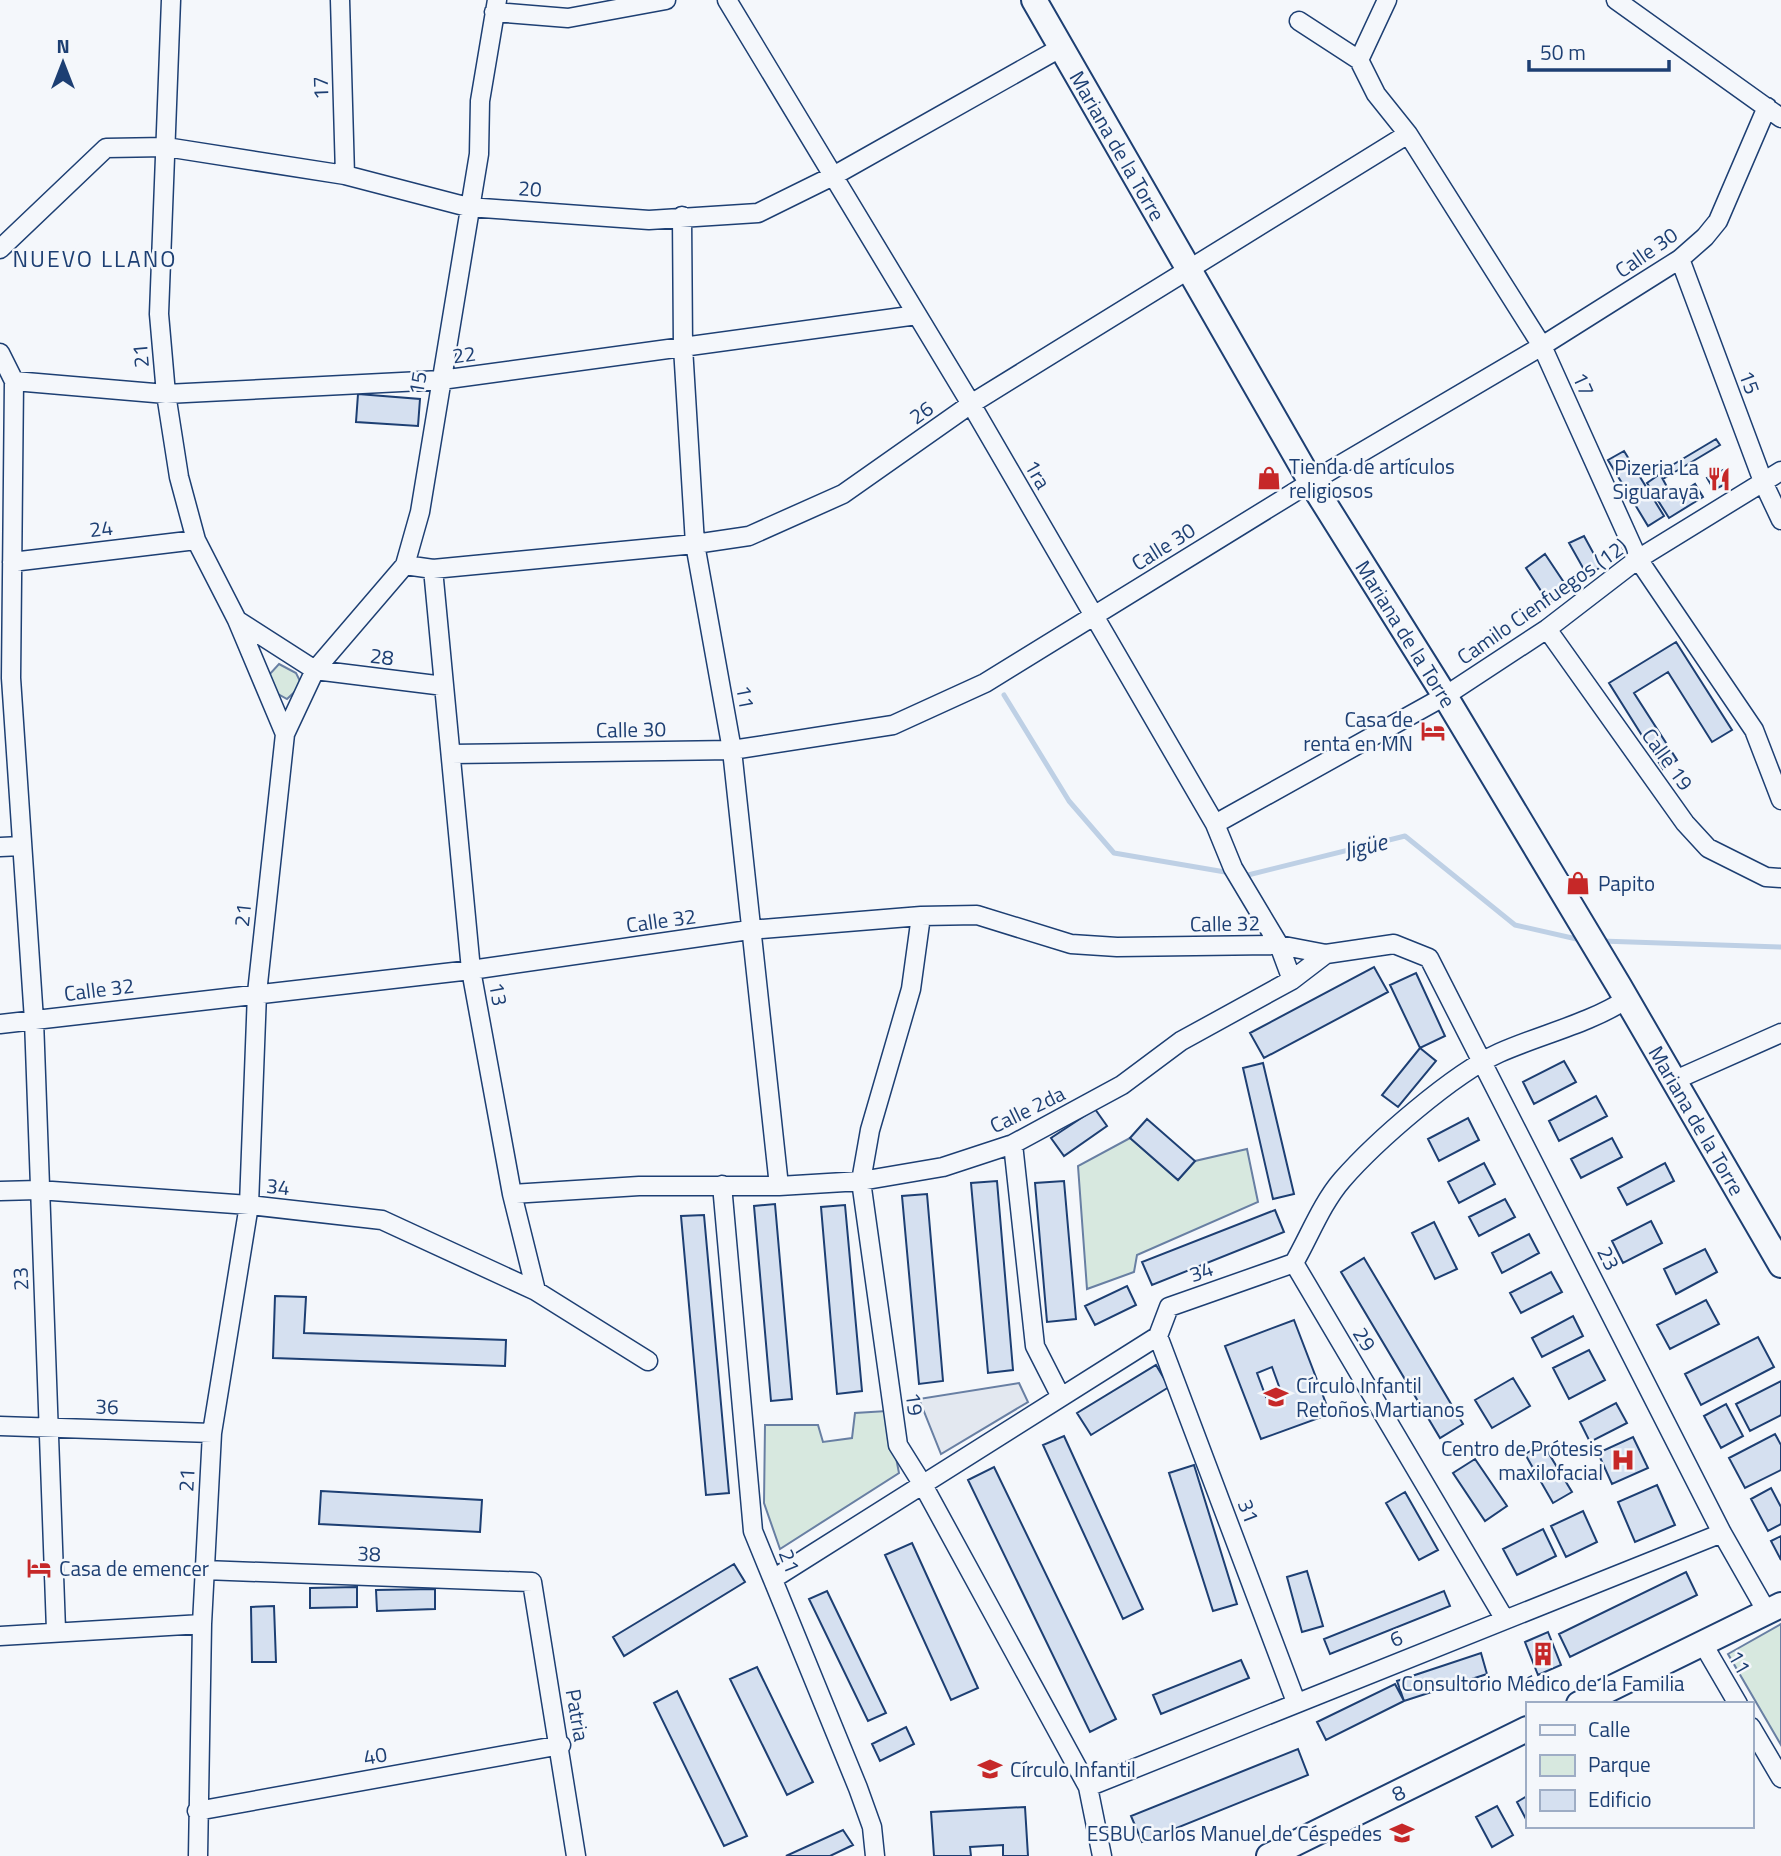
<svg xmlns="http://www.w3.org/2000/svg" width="1781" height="1856" viewBox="0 0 1781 1856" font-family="'Titillium Web',sans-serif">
<rect width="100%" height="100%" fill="#f4f7fb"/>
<path fill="#d7e8df" stroke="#687fa3" stroke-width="2" d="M279 664 296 673 302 685 287 699 271 690 268 676Z
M1130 1138 1178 1180 1195 1161 1247 1149 1258 1202 1137 1255 1134 1272 1087 1289 1078 1166Z
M887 1411 899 1473 780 1549 764 1503 765 1425H818L823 1442 852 1438 855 1413Z
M1781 1624V1745L1728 1654Z"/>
<path fill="#e3e8f0" stroke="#687fa3" stroke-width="2" d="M1019 1383 1028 1402 941 1454 919 1399Z"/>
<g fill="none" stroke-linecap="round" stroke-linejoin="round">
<path stroke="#bed0e5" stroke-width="5" d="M1004 695 1069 801 1114 853 1231 873
M1244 876 1405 836 1515 925 1581 940
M1601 941 1781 947"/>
</g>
<path fill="#d5e0f0" stroke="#1d3f73" stroke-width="2" fill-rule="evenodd" d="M358 394 420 399 418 426 356 422Z
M1716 439 1720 445 1663 479 1659 473Z
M1624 451 1664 516 1648 526 1608 460Z
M1723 470 1729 482 1714 490 1707 478Z
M1660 474 1673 498 1695 484 1703 497 1669 518 1647 483Z
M1584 536 1601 567 1587 575 1569 543Z
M1545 554 1569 590 1549 603 1526 568Z
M1676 642 1732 730 1712 742 1668 672 1634 693 1677 760 1663 769 1609 683Z
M1374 967 1388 992 1264 1058 1250 1033Z
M1416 973 1445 1036 1420 1048 1390 985Z
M1420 1048 1436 1061 1398 1107 1382 1095Z
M1564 1061 1576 1082 1534 1104 1523 1082Z
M1263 1063 1294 1194 1273 1199 1243 1068Z
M1596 1096 1607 1116 1559 1141 1549 1121Z
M1095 1109 1107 1126 1064 1156 1051 1138Z
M1468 1118 1479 1140 1439 1161 1428 1139Z
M1147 1119 1195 1161 1178 1180 1130 1138Z
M1612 1138 1622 1157 1581 1178 1571 1159Z
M1484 1163 1495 1184 1459 1203 1448 1182Z
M1665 1163 1674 1181 1627 1205 1618 1188Z
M997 1181 1013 1370 988 1373 971 1183Z
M1064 1181 1076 1319 1047 1322 1035 1183Z
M927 1194 943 1381 919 1384 902 1196Z
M1505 1199 1515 1217 1479 1236 1469 1217Z
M775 1204 792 1399 771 1401 754 1206Z
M845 1205 862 1391 837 1394 821 1207Z
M1275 1210 1284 1232 1152 1285 1142 1262Z
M704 1215 729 1493 706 1495 681 1216Z
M1651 1221 1662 1243 1623 1263 1612 1241Z
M1434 1222 1457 1269 1435 1279 1412 1233Z
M1529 1234 1539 1253 1502 1273 1492 1253Z
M1705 1249 1717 1272 1676 1294 1664 1269Z
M1364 1258 1463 1424 1440 1438 1341 1272Z
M1551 1272 1562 1292 1521 1313 1510 1293Z
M1127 1286 1136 1305 1095 1325 1085 1306Z
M275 1296 306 1297 304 1333 506 1340 505 1366 273 1358Z
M1706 1300 1719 1324 1670 1349 1657 1325Z
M1573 1316 1583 1336 1542 1357 1532 1338Z
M1294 1320 1330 1414 1261 1439 1225 1346ZM1272 1367 1281 1392 1266 1397 1257 1373Z
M1758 1337 1774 1367 1701 1405 1685 1374Z
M1589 1350 1605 1380 1569 1399 1553 1368Z
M1156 1365 1169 1387 1091 1435 1077 1413Z
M1513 1378 1530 1406 1492 1428 1475 1400Z
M1781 1381V1415L1750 1431 1736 1404Z
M1616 1403 1627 1423 1590 1442 1580 1422Z
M1726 1404 1743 1436 1721 1448 1704 1416Z
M1775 1434 1781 1445V1470L1745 1488 1729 1458Z
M1064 1436 1143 1609 1123 1619 1043 1445Z
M1633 1437 1648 1468 1612 1484 1598 1453Z
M1543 1444 1572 1492 1553 1503 1525 1454Z
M1475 1459 1507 1506 1485 1521 1453 1473Z
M1194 1465 1237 1604 1213 1611 1169 1473Z
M994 1467 1116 1719 1090 1732 968 1480Z
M1657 1485 1675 1525 1635 1542 1618 1502Z
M1771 1488 1781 1507V1524L1768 1531 1751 1499Z
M321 1491 482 1500 480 1532 319 1524Z
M1405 1492 1438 1550 1419 1560 1386 1503Z
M1583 1511 1597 1542 1566 1557 1551 1526Z
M1543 1529 1556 1556 1517 1575 1503 1549Z
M1781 1536V1560L1771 1541Z
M912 1543 978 1688 951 1700 885 1555Z
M734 1564 745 1582 624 1656 613 1637Z
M1307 1571 1323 1626 1302 1632 1287 1577Z
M1686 1572 1697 1595 1570 1657 1559 1634Z
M357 1587V1607L310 1608V1588Z
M435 1589V1609L377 1611 376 1590Z
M827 1591 886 1713 868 1721 809 1599Z
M1444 1591 1450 1606 1330 1654 1324 1639Z
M274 1606 276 1662H252L251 1607Z
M1548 1632 1561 1665 1538 1675 1525 1642Z
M1481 1653 1487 1674 1404 1701 1397 1681Z
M1241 1660 1249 1678 1161 1714 1153 1695Z
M757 1667 813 1782 787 1795 730 1679Z
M1395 1684 1404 1701 1326 1740 1317 1722Z
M677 1691 747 1836 724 1846 654 1703Z
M906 1727 914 1744 880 1761 872 1744Z
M1298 1749 1308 1775 1142 1842 1131 1816Z
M1527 1796V1821L1517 1802Z
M1497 1806 1513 1835 1492 1847 1476 1817Z
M1025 1807 1028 1856H1003V1845L970 1847 971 1856H934L931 1812Z
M843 1830 853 1845 830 1856H786Z"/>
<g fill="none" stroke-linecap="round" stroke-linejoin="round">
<g stroke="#1d3f73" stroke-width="21">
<path id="street" d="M171 0 159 314 166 394 179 477 196 540 237 620 285 734 257 993 249 1205 212 1433 202 1624 198 1856
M340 0 345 175
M727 0 971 404 1215 824 1233 868 1279 945 1292 980
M1616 0 1781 118
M494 12 568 18 666 0
M1299 21 1359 60 1376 94 1408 134 1542 346 1638 559 1754 730 1781 800
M1359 60 1387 0
M682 216 683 347 695 544 732 750 779 1186
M0 249 106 148 166 147 345 175 468 207 649 220 758 213 835 175 1062 47
M1680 259 1764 484 1781 520
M0 353 14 381 11 678 34 1020 56 1630
M14 381 166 394 441 380 917 315
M12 562 196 540
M405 565 433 569 695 544 749 536 843 494 971 404 1408 134
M433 569 471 970 512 1194 536 1291 648 1361
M237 620 315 670 444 686
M1547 629 1685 823 1708 848 1766 877 1781 878
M285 734 315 670 405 565 420 512 479 154 480 101 497 0
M451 754 732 750 893 725 985 683 1311 482 1542 346 1680 259 1705 237 1718 221 1767 107
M1215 824 1445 696 1547 629 1638 559 1781 471
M0 847 22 846
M921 916 911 989 870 1130 861 1181 898 1445 923 1485 1088 1787 1102 1856
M0 1024 471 970 749 930 921 916 977 915 1071 944 1117 947 1279 945 1326 954
M1673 1081 1781 1033
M1013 1144 1035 1346 1061 1397
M722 1185 753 1531 858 1788 872 1827 875 1856
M0 1191 38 1190 249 1205 382 1220 536 1291
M512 1194 639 1186H779L861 1181 943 1167 1013 1144 1122 1085 1181 1041 1292 980 1326 954 1394 944 1429 958 1722 1533 1767 1612
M1294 1263 1504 1618
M1158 1336 1296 1702
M0 1426 212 1433
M204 1570 532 1582 576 1856
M773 1579 1158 1336 1169 1307 1294 1263C1309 1237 1322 1203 1342 1180 1376 1141 1453 1074 1499 1053 1542 1034 1588 1024 1627 999
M0 1636 202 1624
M1703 1644 1738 1704
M1751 1727 1781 1778
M1088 1787 1722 1533
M197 1811 561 1745"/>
</g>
<g stroke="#1d3f73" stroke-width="28">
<g id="secondary">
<path id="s1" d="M1034 0 1311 482 1445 696 1619 986 1781 1265"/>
<path d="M1579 1704 1781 1605"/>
<path id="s2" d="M1269 1856 1527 1729"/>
</g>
</g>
<use href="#street" stroke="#f4f7fb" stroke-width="18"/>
<use href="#secondary" stroke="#f4f7fb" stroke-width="24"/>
</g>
<defs>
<g id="shop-bare" transform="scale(1.89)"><path d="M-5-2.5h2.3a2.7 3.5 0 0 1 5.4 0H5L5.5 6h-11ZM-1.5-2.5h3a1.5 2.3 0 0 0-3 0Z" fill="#c62828" stroke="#f4f7fb" stroke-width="2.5" paint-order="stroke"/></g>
<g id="restaurant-bare" transform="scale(1.89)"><path d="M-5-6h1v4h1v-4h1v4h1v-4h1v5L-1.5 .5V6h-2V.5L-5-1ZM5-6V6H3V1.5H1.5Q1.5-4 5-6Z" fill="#c62828" stroke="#f4f7fb" stroke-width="2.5" paint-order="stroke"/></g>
<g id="hotel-bare" transform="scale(1.89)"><path d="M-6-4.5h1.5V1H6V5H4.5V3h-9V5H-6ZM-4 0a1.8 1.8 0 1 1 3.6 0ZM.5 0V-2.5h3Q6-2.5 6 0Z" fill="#c62828" stroke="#f4f7fb" stroke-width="2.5" paint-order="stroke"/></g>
<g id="school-bare" transform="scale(1.89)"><path d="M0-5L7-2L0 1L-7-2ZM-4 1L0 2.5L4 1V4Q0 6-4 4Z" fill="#c62828" stroke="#f4f7fb" stroke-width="2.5" paint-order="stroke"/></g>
<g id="hospital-bare" transform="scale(1.89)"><path d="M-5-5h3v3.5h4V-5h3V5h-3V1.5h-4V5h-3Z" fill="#c62828" stroke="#f4f7fb" stroke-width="2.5" paint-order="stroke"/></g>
<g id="building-bare" transform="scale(1.89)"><path d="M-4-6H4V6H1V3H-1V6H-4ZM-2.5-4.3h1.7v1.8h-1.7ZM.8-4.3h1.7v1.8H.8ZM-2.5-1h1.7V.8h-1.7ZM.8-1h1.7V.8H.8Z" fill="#c62828" stroke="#f4f7fb" stroke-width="2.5" paint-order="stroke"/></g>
</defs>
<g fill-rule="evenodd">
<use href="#shop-bare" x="1269" y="478"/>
<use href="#restaurant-bare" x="1719" y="479"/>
<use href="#hotel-bare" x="1433" y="731"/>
<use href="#shop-bare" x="1578" y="883"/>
<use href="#school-bare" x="1276" y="1397"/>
<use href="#hospital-bare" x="1623" y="1460"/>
<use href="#hotel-bare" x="39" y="1568"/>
<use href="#building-bare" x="1543" y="1654"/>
<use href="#school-bare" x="990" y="1769"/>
<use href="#school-bare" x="1402" y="1833"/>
</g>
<g text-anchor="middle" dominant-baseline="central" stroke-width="5" stroke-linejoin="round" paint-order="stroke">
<g font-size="21" fill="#1d3f73" stroke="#f4f7fb">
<text transform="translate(320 88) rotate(-92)">17</text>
<text stroke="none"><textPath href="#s1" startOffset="168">Mariana de la Torre</textPath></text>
<text transform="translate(530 188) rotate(4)">20</text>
<text transform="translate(1646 252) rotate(-35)">Calle 30</text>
<text transform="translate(464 354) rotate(-8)">22</text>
<text transform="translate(140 356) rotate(-95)">21</text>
<text transform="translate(1750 382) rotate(70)">15</text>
<text transform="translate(417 383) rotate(-81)">15</text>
<text transform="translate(1584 384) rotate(66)">17</text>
<text transform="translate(921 412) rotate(-35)">26</text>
<text transform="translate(1038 474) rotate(60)">1ra</text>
<text transform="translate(101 528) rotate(-7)">24</text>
<text transform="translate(1163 546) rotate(-32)">Calle 30</text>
<text transform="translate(1542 601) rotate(-35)">Camilo Cienfuegos (12)</text>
<text stroke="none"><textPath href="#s1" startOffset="735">Mariana de la Torre</textPath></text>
<text transform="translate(382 656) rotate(7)">28</text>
<text transform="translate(746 697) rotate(80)">11</text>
<text transform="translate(631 729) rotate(-1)">Calle 30</text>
<text transform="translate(1668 759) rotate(54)">Calle 19</text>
<text transform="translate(242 915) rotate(-84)">21</text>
<text transform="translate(661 920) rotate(-8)">Calle 32</text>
<text transform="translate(1225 923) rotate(-1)">Calle 32</text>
<text transform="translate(99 989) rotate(-7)">Calle 32</text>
<text transform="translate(499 994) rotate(80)">13</text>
<text transform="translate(1027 1109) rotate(-26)">Calle 2da</text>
<text stroke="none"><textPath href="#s1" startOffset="1302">Mariana de la Torre</textPath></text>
<text transform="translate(278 1186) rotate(6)">34</text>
<text transform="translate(1609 1258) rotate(63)">23</text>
<text transform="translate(1201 1271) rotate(-19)">34</text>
<text transform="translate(20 1279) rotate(-93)">23</text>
<text transform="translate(1365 1339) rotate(59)">29</text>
<text transform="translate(915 1404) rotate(82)">19</text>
<text transform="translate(107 1406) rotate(2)">36</text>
<text transform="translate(186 1480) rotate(-87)">21</text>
<text transform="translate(1249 1511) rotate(69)">31</text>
<text transform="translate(369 1553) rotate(2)">38</text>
<text transform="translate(790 1561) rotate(68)">21</text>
<text transform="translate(1396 1638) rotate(-22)">6</text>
<text transform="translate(1740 1662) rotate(60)">11</text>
<text transform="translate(578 1715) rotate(80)">Patria</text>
<text transform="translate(375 1755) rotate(-10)">40</text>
<text stroke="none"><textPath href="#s2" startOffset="144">8</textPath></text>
</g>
<g font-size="21" fill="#1d3f73" stroke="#f4f7fb" text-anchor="start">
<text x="1289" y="466">Tienda de artículos<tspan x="1289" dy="24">religiosos</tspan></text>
<text x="1699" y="467" text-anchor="end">Pizeria La<tspan x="1699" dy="24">Siguaraya</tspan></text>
<text x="1413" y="719" text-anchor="end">Casa de<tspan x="1413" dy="24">renta en MN</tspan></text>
<text x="1598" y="883">Papito</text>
<text x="1296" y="1385">Círculo Infantil<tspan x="1296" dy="24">Retoños Martianos</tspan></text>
<text x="1603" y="1448" text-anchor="end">Centro de Prótesis<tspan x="1603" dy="24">maxilofacial</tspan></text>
<text x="59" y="1568">Casa de emencer</text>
<text x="1543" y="1683" text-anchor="middle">Consultorio Médico de la Familia</text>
<text x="1010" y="1769">Círculo Infantil</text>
<text x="1382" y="1833" text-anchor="end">ESBU Carlos Manuel de Céspedes</text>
</g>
<g font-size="23" letter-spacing="2" fill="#1d3f73" stroke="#f4f7fb">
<text x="95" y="258">NUEVO LLANO</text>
</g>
<g font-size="23" font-style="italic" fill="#1d3f73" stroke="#f4f7fb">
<text transform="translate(1365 846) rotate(-14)">Jigüe</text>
</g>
</g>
<rect x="1526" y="1702" width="228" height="126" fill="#f4f7fb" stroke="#9eadc5" stroke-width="2"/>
<rect x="1540" y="1725" width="35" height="10" fill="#f4f7fb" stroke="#9eadc5" stroke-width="2"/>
<text x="1588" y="1737" font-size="21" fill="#1d3f73">Calle</text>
<rect x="1540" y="1755" width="35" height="21" fill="#d7e8df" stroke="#9eadc5" stroke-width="2"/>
<text x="1588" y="1772" font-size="21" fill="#1d3f73">Parque</text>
<rect x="1540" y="1790" width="35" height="21" fill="#d5e0f0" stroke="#9eadc5" stroke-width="2"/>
<text x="1588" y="1807" font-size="21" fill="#1d3f73">Edificio</text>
<g transform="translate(63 63)" stroke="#f4f7fb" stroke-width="5" paint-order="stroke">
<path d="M0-5L12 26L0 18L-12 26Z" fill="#1d3f73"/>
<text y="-10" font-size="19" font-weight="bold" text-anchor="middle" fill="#1d3f73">N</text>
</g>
<path d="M1529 60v10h140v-10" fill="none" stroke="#1d3f73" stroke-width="3.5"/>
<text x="1540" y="60" font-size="21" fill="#1d3f73" stroke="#f4f7fb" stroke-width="5" paint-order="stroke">50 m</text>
</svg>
